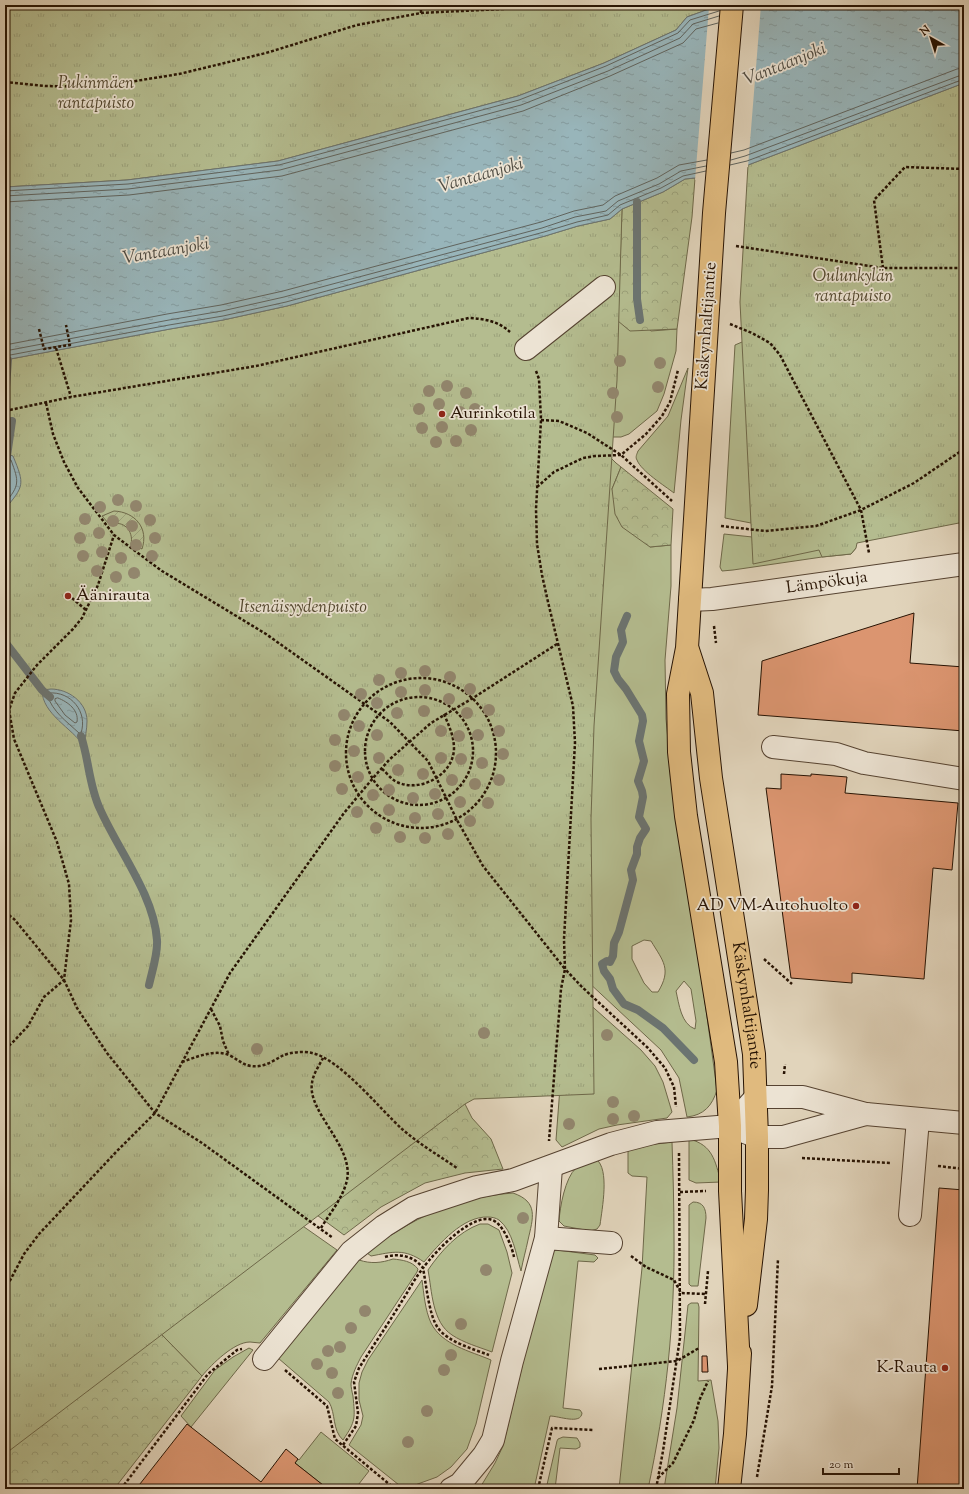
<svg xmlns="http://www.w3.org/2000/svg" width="969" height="1494" viewBox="0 0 969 1494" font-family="'Sorts Mill Goudy',serif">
<defs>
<pattern id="forest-crowns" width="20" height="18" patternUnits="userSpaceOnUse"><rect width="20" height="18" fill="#b4bc8f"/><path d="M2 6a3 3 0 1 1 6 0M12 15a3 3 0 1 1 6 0" fill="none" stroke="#9ba17a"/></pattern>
<pattern id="park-tufts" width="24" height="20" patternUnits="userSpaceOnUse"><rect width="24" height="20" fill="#b4bc8f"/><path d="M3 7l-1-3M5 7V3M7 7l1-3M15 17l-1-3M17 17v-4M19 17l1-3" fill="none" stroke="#9ba17a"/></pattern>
<pattern id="garden-furrows" width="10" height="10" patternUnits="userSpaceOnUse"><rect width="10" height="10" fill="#b4bc8f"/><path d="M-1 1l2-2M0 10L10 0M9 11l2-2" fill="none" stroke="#9ba17a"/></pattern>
<pattern id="water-ripples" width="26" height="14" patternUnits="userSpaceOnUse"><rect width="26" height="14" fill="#98b5ba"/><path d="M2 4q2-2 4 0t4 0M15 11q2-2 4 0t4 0" fill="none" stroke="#839b9e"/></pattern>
</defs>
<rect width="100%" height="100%" fill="#e1d4bb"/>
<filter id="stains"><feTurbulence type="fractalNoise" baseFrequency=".005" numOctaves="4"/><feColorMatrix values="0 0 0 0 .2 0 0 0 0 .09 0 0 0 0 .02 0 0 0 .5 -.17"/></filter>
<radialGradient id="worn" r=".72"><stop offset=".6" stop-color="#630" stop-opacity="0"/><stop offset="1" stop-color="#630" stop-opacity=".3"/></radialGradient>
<path fill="#b4bc8f" stroke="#6e6849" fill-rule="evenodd" d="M620 304 651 331 677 329 676 351 664 394 657 411 629 434 621 437H613L543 353Z
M742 342 757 346 751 523 725 518 735 345Z
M688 368 681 420 674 493C665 486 641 471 637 460 635 457 637 454 638 451L668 416Z
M611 458 616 463 621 467 612 489 650 547 671 545V586L665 660 666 719 673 793 692 907 717 1090C712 1106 704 1115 687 1117L679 1078 661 1050 586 980 556 475ZM644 940 651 941C663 961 672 969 658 992H652L644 983 632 959V946ZM684 981 691 989 696 1021 695 1029C681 1024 679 1004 676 991Z
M724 534 856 548 851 554 822 557 733 570 722 571 720 567Z
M577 993 641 1050 655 1066 663 1082 672 1112 667 1118 617 1125 599 1129 562 1147 556 1140 567 995Z
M689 1139C713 1145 715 1161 721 1182L696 1183 689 1180Z
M672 1142C673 1173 674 1205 674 1236 675 1320 666 1406 648 1489H619L642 1268 647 1177 632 1176 628 1173V1151L633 1147Z
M596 1159C610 1169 602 1209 600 1225L597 1229 590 1231 564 1226 559 1221C560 1207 565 1178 576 1168 581 1164 590 1162 596 1159Z
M513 1193C539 1202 533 1218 528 1240 526 1250 523 1260 521 1271 516 1255 513 1231 499 1220 496 1218 492 1217 488 1217 463 1216 439 1244 424 1262 404 1248 393 1252 371 1256L367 1253C409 1218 459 1197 513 1193Z
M257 1194 337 1250 260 1343C257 1343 253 1342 250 1342 234 1342 212 1364 202 1376L57 1227Z
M693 1202C703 1202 706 1208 706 1218L698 1286H691L689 1284V1205Z
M480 1224H488L499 1230 507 1252 512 1273 492 1352C479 1347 464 1343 452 1335 432 1322 432 1291 428 1270 441 1251 458 1232 480 1224Z
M557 1250 595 1255 598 1258 594 1262 578 1261 563 1408 580 1410 582 1413C581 1425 559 1416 550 1416L534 1489H480L481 1486 495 1463 503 1446 548 1258 553 1251Z
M393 1259C402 1260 412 1261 418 1269L417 1272 361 1357C357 1365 352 1374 351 1384 351 1387 352 1392 353 1396 355 1418 356 1421 343 1440 332 1430 336 1414 329 1402L278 1358 332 1289 359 1260C371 1264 381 1263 393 1259Z
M422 1280C424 1294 425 1310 431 1323 442 1345 470 1351 491 1360L476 1424 467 1449 451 1467 437 1477 404 1489 349 1445 361 1425 363 1416 359 1400V1383L362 1372 368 1360Z
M691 1303H698L699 1307 698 1381 711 1380 718 1421 719 1448 715 1489H664L677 1408 688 1305Z
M249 1348 253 1350 191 1427 181 1416 215 1370 233 1357Z
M321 1432 369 1471 355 1489H328L295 1463 298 1459 299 1460Z
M563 1437 577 1438 580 1443V1447L576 1449 560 1448 555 1489H546L557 1441 558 1439Z"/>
<path fill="url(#forest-crowns)" stroke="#6e6849" d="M695 178 692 217 677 329 630 331 618 321 622 209 663 192 685 179Z
M621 467 673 509 671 545 650 547 622 527 615 514 612 489Z
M463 1100 472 1118 491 1139 503 1169 465 1173 425 1183 381 1207 344 1235 196 1126Z
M57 1227 202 1376 114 1489H5V1316Z"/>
<path fill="url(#park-tufts)" stroke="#6e6849" d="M5 5H710L709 9 687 17 676 30 604 63 518 96 278 161 127 180 5 187Z
M964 83V522L857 543 856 548 851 554 822 557 819 550 753 564 740 302 748 165Z
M622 209 617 380 594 726 591 819 594 1094 474 1099 465 1104 5 1454V360L170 329 223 320 287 306 545 236 578 226 610 219Z"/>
<path fill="url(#garden-furrows)" stroke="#6e6849" d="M114 511C135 512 149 528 142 549L131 544C134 531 123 519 110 525L102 516Z"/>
<path fill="url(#water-ripples)" stroke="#6b7471" d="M731 5H964V83L748 165 695 178 685 179 663 192 622 209 610 219 578 226 545 236 287 306 223 320 170 329 5 360V187L127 180 278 161 518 96 604 63 676 30 687 17 709 9Z
M7 454 13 456C25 485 24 486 5 509V455Z
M51 689C68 689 87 702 87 721 87 729 85 738 84 746 72 728 42 714 42 690Z"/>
<path fill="#e1d4bb" d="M720 5H761L748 167 695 180 709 7Z"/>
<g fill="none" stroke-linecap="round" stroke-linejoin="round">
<path stroke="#60645e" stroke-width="1" d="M731 153 744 150 957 69 964 68
M731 160 745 156 964 74
M730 165 747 161 964 79
M5 191 128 184 279 165 519 100 606 66 678 33 690 20 719 11
M5 196 128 189 280 170 521 105 608 71 680 38 693 24 719 16
M5 202 129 195 282 176 523 111 610 76 683 43 696 29 718 23
M5 345 167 314 221 305 283 291 541 222 574 211 603 205 615 196 657 178 679 165 707 160
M5 351 169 320 222 311 284 297 542 228 575 217 606 211 618 201 659 184 681 171 706 166
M5 356 169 325 223 316 286 302 544 232 577 222 608 215 620 205 661 188 683 176 706 171
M5 458 11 460C19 482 20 485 5 503
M49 693C71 691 88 712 81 733H79C66 721 53 712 47 695Z
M58 698C68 702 79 710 77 722L75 723 65 715 55 701V699Z"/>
<path stroke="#6b7471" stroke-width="8" d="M637 202V299L640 320
M6 387 8 360
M5 470 12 421
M627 616 621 630 623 642 616 657 614 671 618 679 626 689 642 715 643 721 639 741 644 761 638 781 642 791 643 797 639 817 646 829 640 838 637 847V854L631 870 633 880 619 932 614 943 613 956 610 962 607 961 602 964 604 971 610 979 613 989 624 1004 638 1010 663 1028 694 1060
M5 642 42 690 50 697
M81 736C89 760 89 786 100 809 118 850 154 895 157 940 158 954 152 971 149 985"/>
</g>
<path fill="#db9570" stroke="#271303" d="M914 613 910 663 964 667V731L758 715 762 661Z
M781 774 811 776V774L847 777 845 793 958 803 952 870 933 868 924 979 852 973V983L791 978 766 788 781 789Z
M939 1188 964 1190V1489H917Z
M702 1356H707L708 1372H702Z
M187 1424 261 1482 286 1449 298 1459 295 1463 328 1489H136Z"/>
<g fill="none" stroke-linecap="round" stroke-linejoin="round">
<g stroke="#564331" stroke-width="24">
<g id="minor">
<path d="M526 349 604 287"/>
<path id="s1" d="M690 600 712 599 964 564"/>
<path d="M773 747 836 754 864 763 964 779"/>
<path d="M730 1126 756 1097H803L866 1114 964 1123"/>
<path d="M910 1215 918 1119"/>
<path d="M546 1238 611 1243"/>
<path d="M264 1359 351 1252 384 1226 413 1208 477 1187 513 1180 611 1144 657 1132 730 1126 757 1137H783L866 1114"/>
<path d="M451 1489 460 1484 484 1455 493 1440 512 1361 546 1238 551 1167"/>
</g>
</g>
<g stroke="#271303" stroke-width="24">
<g id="major">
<path d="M732 5 714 213 687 648 678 694 679 752 686 816 726 1062 730 1126V1191L739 1366"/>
<path id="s2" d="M688 650 702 693 711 778 754 1054 757 1137V1190L756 1219 746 1305"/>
<path d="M729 1489 735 1434 740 1353"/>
</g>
</g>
<path stroke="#271303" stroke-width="2.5" stroke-dasharray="3 2" stroke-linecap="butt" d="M421 13V5
M5 82 45 86 98 87 179 74 266 53 357 25 421 13 583 5
M736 246 883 268H964
M883 268 874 200 905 167 964 169
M730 324 752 333 770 343 780 355 861 510 869 553
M39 329 44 349 70 345 66 325
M56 348 71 397
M536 371 539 379 541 420 536 509 537 544 542 575 548 602 573 706 575 743 564 939 565 969 582 987 648 1048 665 1068 674 1087 676 1107
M46 403 53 434 64 462 78 488 114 535 162 571 266 634 390 722 428 761 457 820 483 866 565 969 561 989 549 1141
M5 411 71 397 256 366 469 318C485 319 498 321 510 332
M541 420 559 421 587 433 621 455 672 501
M537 487 554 472 583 458 595 456 621 455 646 434 662 416 670 402 678 370
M721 526 765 531 816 526 861 510 914 483 964 449
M72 598 86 610
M714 626 716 643
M346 753a75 75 0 1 1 150 0a75 75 0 1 1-150 0Z
M365 751a54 54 0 1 1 108 0a54 54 0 1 1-108 0Z
M382 769C386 772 390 778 395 781 418 794 453 776 454 749 454 736 449 726 444 714
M5 912 14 919 33 942 64 980 77 1008 107 1053 155 1113 202 1143 333 1238
M764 959 792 984
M211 1009 220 1026 223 1041 229 1055
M5 1049 13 1042 28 1026 44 997 64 980 71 920 69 884 57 842 14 739 9 710 15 693 37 665 73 629 82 618 98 585 114 535
M182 1062C196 1057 214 1049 229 1055 237 1059 243 1065 251 1066 263 1068 273 1061 282 1056 290 1052 303 1051 312 1053 340 1059 380 1109 402 1129 419 1144 438 1155 457 1168
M784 1074 785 1064
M802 1158 891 1163
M938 1166 964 1169
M680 1192 706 1191
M321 1228C330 1213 343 1198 347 1180 354 1146 307 1112 312 1083 313 1074 319 1066 323 1058
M631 1256 646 1267 674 1280 681 1293 706 1294
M385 1257C399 1253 414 1256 423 1268 426 1283 429 1316 438 1328 448 1342 473 1349 489 1355
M5 1290 24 1254 39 1234 117 1151 155 1113 230 973 344 813 373 778 390 759 431 723 473 698 557 644
M705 1304 708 1271
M599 1369 677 1361 699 1348
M285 1370 327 1406 335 1439 395 1489
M343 1445 356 1426 358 1413 354 1382 359 1368C373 1346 388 1324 402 1301 409 1290 415 1278 423 1268 434 1253 476 1207 496 1222 505 1229 512 1247 514 1257
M757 1477 772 1386 778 1259
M658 1478 673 1463 694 1420 699 1401 708 1381
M121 1489 208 1374 237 1350 242 1349
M418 1489 428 1486
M538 1489 552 1428 593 1430
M656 1489 663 1451 680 1338 679 1153"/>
<use href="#minor" stroke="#ece3d3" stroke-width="22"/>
<use href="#major" stroke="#e0ba7e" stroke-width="22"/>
</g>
<g fill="#92866d">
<circle cx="620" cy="361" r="6"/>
<circle cx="660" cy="363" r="6"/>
<circle cx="447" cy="386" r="6"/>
<circle cx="658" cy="387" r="6"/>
<circle cx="429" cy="391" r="6"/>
<circle cx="466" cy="393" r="6"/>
<circle cx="613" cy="393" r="6"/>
<circle cx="439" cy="404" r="6"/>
<circle cx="419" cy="409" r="6"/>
<circle cx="475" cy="409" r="6"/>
<circle cx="460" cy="412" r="6"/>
<circle cx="617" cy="417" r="6"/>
<circle cx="442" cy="427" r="6"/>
<circle cx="422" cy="428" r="6"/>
<circle cx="471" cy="430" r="6"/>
<circle cx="456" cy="441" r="6"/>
<circle cx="436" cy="442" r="6"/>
<circle cx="118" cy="500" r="6"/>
<circle cx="136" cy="506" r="6"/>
<circle cx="100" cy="507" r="6"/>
<circle cx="85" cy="519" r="6"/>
<circle cx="150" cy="520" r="6"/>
<circle cx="113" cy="521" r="6"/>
<circle cx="132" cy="526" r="6"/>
<circle cx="99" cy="533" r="6"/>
<circle cx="80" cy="538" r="6"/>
<circle cx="155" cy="538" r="6"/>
<circle cx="136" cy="545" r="6"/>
<circle cx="102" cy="552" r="6"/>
<circle cx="83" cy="556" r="6"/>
<circle cx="152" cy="556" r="6"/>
<circle cx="121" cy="558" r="6"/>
<circle cx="97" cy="571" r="6"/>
<circle cx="134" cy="573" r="6"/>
<circle cx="116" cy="577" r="6"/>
<circle cx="425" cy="671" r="6"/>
<circle cx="401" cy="673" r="6"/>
<circle cx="450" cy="677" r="6"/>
<circle cx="379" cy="680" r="6"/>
<circle cx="470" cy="689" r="6"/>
<circle cx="425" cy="690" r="6"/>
<circle cx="401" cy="692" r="6"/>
<circle cx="361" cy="694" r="6"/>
<circle cx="449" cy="699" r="6"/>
<circle cx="377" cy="703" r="6"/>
<circle cx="489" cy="710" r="6"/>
<circle cx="424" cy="711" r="6"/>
<circle cx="397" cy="713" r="6"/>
<circle cx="467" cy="713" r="6"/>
<circle cx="344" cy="715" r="6"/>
<circle cx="359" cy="726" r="6"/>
<circle cx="441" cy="731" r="6"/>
<circle cx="499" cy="731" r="6"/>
<circle cx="377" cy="735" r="6"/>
<circle cx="478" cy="735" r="6"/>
<circle cx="459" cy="736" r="6"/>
<circle cx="335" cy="740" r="6"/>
<circle cx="354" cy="751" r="6"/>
<circle cx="503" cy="754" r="6"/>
<circle cx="379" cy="758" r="6"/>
<circle cx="441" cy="758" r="6"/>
<circle cx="461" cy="759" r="6"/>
<circle cx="482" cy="763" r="6"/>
<circle cx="335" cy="766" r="6"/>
<circle cx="398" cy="770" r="6"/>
<circle cx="423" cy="774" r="6"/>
<circle cx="358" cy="777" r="6"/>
<circle cx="452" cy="780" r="6"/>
<circle cx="499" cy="780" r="6"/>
<circle cx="475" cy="784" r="6"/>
<circle cx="342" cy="789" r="6"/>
<circle cx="389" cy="790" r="6"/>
<circle cx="435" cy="794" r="6"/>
<circle cx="373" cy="795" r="6"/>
<circle cx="413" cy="798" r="6"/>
<circle cx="460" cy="802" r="6"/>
<circle cx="488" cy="803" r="6"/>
<circle cx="389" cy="810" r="6"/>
<circle cx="357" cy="812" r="6"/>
<circle cx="438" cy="814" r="6"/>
<circle cx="415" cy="818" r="6"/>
<circle cx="470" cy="821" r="6"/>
<circle cx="376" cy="828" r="6"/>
<circle cx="448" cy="834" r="6"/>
<circle cx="400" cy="837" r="6"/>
<circle cx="425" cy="838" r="6"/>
<circle cx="484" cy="1033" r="6"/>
<circle cx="607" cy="1035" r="6"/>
<circle cx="257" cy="1049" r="6"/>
<circle cx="613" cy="1102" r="6"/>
<circle cx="634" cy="1116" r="6"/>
<circle cx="613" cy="1119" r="6"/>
<circle cx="569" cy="1124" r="6"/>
<circle cx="523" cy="1218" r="6"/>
<circle cx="486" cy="1270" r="6"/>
<circle cx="365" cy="1311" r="6"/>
<circle cx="461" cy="1324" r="6"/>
<circle cx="351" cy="1328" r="6"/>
<circle cx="340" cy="1347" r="6"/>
<circle cx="328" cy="1351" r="6"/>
<circle cx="451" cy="1355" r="6"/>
<circle cx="317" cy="1364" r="6"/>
<circle cx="444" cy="1370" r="6"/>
<circle cx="332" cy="1373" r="6"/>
<circle cx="338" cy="1393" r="6"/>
<circle cx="427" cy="1411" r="6"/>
<circle cx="408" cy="1442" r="6"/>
</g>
<g fill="#8f2418" stroke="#ece3d3" stroke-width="1.5">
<circle cx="442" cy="414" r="4"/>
<circle cx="68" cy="596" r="4"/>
<circle cx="856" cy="906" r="4"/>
<circle cx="945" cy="1368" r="4"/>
</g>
<g text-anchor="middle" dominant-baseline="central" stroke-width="3.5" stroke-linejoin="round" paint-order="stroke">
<g font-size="17" font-style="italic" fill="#51462d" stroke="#ece3d3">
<text x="96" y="84">Pukinmäen<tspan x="96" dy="20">rantapuisto</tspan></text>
<text x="853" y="277">Oulunkylän<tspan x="853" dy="20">rantapuisto</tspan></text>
<text x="303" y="608">Itsenäisyydenpuisto</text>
</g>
<g font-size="17" fill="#271303" stroke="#ece3d3">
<text transform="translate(707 326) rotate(-86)">Käskynhaltijantie</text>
<text stroke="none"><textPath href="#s1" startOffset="138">Lämpökuja</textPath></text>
<text stroke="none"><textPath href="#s2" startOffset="361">Käskynhaltijantie</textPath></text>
</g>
<g font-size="17" fill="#271303" stroke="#ece3d3" text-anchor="start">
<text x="450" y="414">Aurinkotila</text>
<text x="76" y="596">Äänirauta</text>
<text x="848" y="906" text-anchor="end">AD VM-Autohuolto</text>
<text x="937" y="1368" text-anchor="end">K-Rauta</text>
</g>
<g font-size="18" font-style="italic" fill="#4f4c43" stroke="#ece3d3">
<text transform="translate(785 65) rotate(-22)">Vantaanjoki</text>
<text transform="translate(481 176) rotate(-16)">Vantaanjoki</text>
<text transform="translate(166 252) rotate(-10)">Vantaanjoki</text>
</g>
</g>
<rect width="969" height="1494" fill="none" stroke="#e1d4bb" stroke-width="20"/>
<rect x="6" y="6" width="957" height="1482" fill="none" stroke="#271303" stroke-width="2"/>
<rect x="10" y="10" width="949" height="1474" fill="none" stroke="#271303"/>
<g transform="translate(931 38) rotate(321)" stroke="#ece3d3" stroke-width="3" paint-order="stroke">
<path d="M0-3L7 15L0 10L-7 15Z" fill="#271303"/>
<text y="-6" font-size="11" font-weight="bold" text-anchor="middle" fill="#271303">N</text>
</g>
<path d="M823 1468v6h76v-6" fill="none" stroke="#271303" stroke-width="2"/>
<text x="829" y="1468" font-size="12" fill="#271303" stroke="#ece3d3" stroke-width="3" paint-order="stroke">20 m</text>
<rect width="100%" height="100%" filter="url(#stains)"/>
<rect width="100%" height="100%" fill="url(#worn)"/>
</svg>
